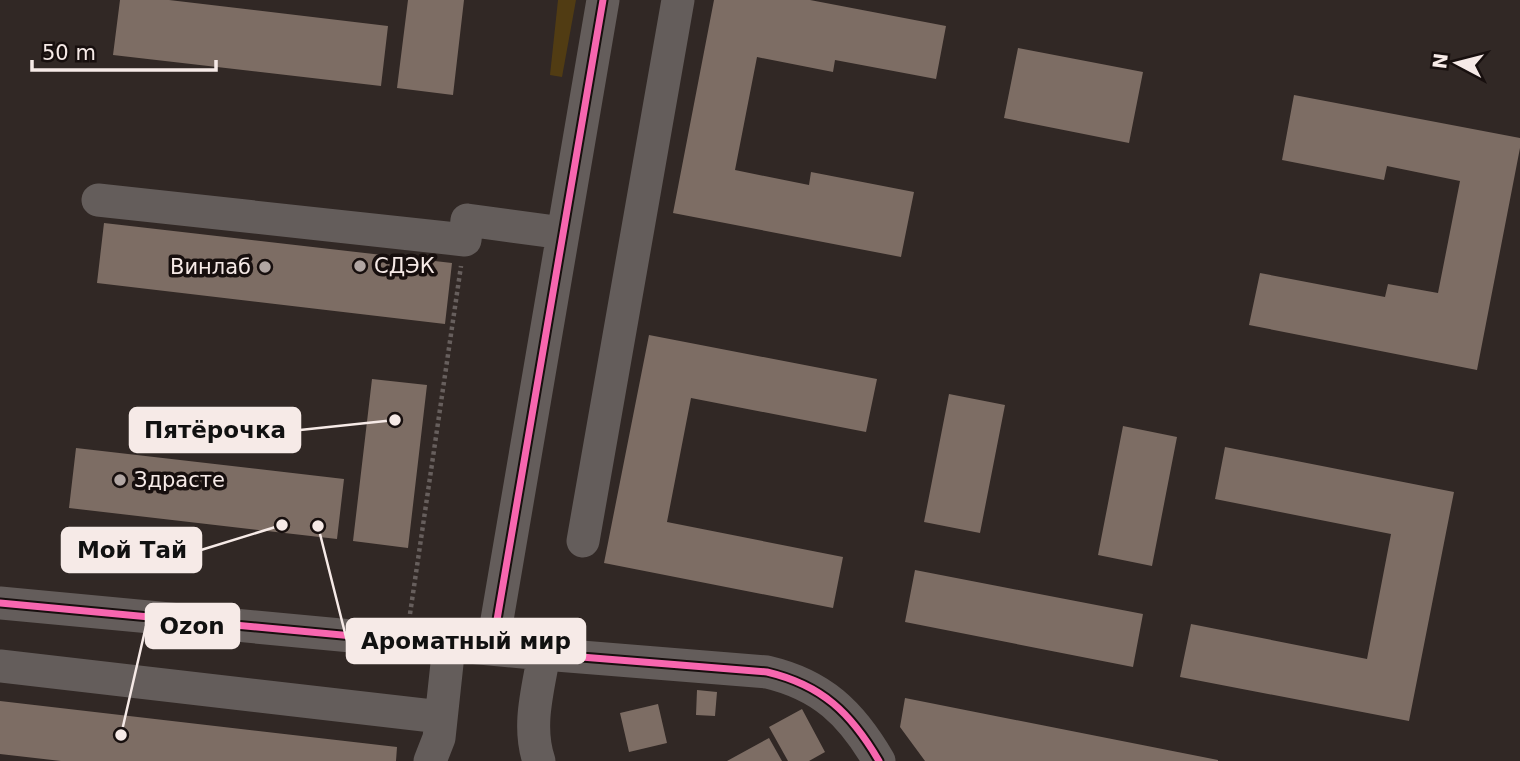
<svg xmlns="http://www.w3.org/2000/svg" width="1520" height="761" viewBox="0 0 1520 761" font-family="'DejaVu Sans',sans-serif">
<rect width="100%" height="100%" fill="#312825"/>
<path fill="#513c13" d="M558 0H576L562 77 550 75Z"/>
<path fill="#7d6d64" d="M120 0H169L388 26 381 86 113 55Z
M408 0H464L453 95 397 88Z
M714 0H810L946 26 936 79 835 60 833 72 757 57 735 170 809 185 811 172 914 192 901 257 673 213Z
M1018 48 1143 72 1129 143 1004 118Z
M1294 95 1520 138V148L1477 370 1249 325 1260 273 1385 297 1388 284 1438 293 1460 181 1387 166 1384 180 1282 160Z
M104 223 452 263 445 324 97 283Z
M649 335 877 379 866 432 691 398 667 522 843 557 833 608 604 563Z
M372 379 427 385 408 548 353 541Z
M949 394 1005 405 980 533 924 522Z
M1123 426 1177 437 1152 566 1098 555Z
M1225 447 1454 492 1409 721 1180 677 1191 624 1367 659 1391 534 1215 499Z
M76 448 344 479 337 539 69 508Z
M915 570 1143 614 1133 667 905 622Z
M697 690 717 692 715 716 696 715Z
M905 698 1218 760V761H925L900 727Z
M0 701 397 747 396 761H61L0 754Z
M658 704 667 743 629 752 620 713Z
M802 709 825 752 809 761H788L769 727Z
M769 738 782 761H727Z"/>
<g fill="none" stroke-linecap="round" stroke-linejoin="round">
<path stroke="#675f5d" stroke-width="4.5" stroke-dasharray="3.5 3.5" stroke-linecap="butt" d="M410 614 461 266"/>
<path stroke="#645d5b" stroke-width="33" d="M98 200 465 240 467 220 563 233
M583 541 678 0
M0 603 544 654 767 672C822 685 851 713 879 761
M492 649 603 0
M0 666 441 717
M430 761 439 738 449 645
M539 761C527 726 538 690 544 654"/>
<g stroke="#170f0e" stroke-width="11">
<path id="cycleway" d="M0 603 544 654 767 672C822 685 851 713 879 761
M492 649 603 0"/>
</g>
<use href="#cycleway" stroke="#f766af" stroke-width="7"/>
</g>
<g fill="#b1a6a3" stroke="#170f0e" stroke-width="2.5">
<circle cx="360" cy="266" r="7"/>
<circle cx="265" cy="267" r="7"/>
<circle cx="120" cy="480" r="7"/>
</g>
<g text-anchor="middle" dominant-baseline="central" stroke-width="7" stroke-linejoin="round" paint-order="stroke">
<g font-size="21" fill="#f6eae7" stroke="#170f0e" text-anchor="start">
<text x="374" y="266">СДЭК</text>
<text x="251" y="267" text-anchor="end">Винлаб</text>
<text x="134" y="480">Здрасте</text>
</g>
</g>
<path fill="none" stroke="#f6eae7" stroke-width="2.5" d="M395 420L300 430M282 525L201 550M121 735L146 626M318 526L347 641"/>
<g fill="#f6eae7" stroke="#170f0e" stroke-width="2.5">
<circle cx="395" cy="420" r="7"/>
<circle cx="282" cy="525" r="7"/>
<circle cx="121" cy="735" r="7"/>
<circle cx="318" cy="526" r="7"/>
</g>
<g fill="#f6eae7" stroke="#f6eae7" stroke-width="2.5">
<rect x="130" y="408" width="170" height="44" rx="7"/>
<rect x="62" y="528" width="139" height="44" rx="7"/>
<rect x="146" y="604" width="93" height="44" rx="7"/>
<rect x="347" y="619" width="238" height="44" rx="7"/>
</g>
<g font-size="23" text-anchor="middle" font-weight="bold" fill="#111">
<text x="215" y="438">Пятёрочка</text>
<text x="132" y="558">Мой Тай</text>
<text x="192" y="634">Ozon</text>
<text x="466" y="649">Ароматный мир</text>
</g>
<g transform="translate(1457 63) rotate(277)" stroke="#170f0e" stroke-width="5" paint-order="stroke">
<path d="M0-5L12 26L0 18L-12 26Z" fill="#f6eae7"/>
<text y="-10" font-size="19" font-weight="bold" text-anchor="middle" fill="#f6eae7">N</text>
</g>
<path d="M32 60v10h184v-10" fill="none" stroke="#f6eae7" stroke-width="3.5"/>
<text x="42" y="60" font-size="21" fill="#f6eae7" stroke="#170f0e" stroke-width="5" paint-order="stroke">50 m</text>
</svg>
